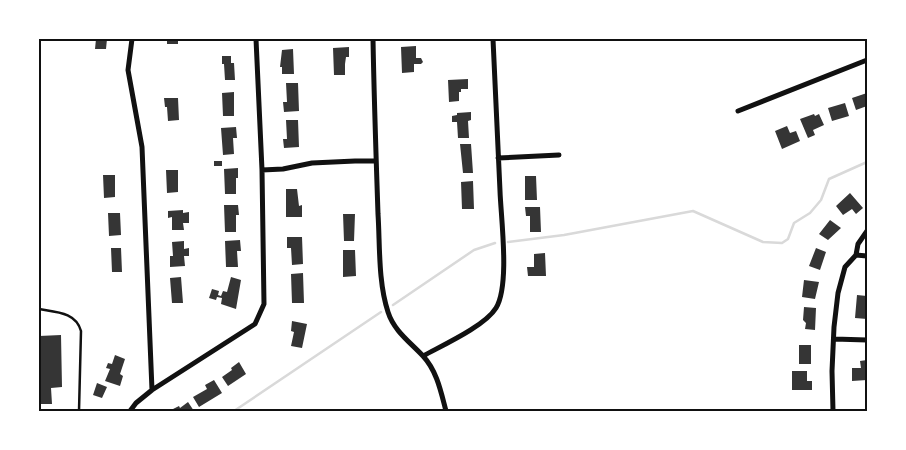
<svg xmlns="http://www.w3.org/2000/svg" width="906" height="450" viewBox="0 0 906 450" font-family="'Varela Round',sans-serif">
<rect width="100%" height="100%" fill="#fff"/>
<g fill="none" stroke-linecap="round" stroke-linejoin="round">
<path stroke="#d9d9d9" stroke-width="2.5" d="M508 242 564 235 693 211 763 242 782 243 788 239 794 223 810 213 821 200 829 179 867 162
M393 305 474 250 495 243
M234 411 381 312"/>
</g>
<path fill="#353535" d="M96 39H107L106 49H95Z
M167 39H178V44H167Z
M416 46V58H421L423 62 421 64H414V72L402 73 401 47Z
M349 47V57H346L345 64V75H334L333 48Z
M293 49 294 74H282V67H280L282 50Z
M222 56H231V63H234L235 80H225L224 64H222Z
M468 79V89H461V92H459V101L449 102 448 80Z
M286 83H298L299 111 284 112 283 102H287Z
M234 92V116H223L222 93Z
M867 93V106L856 110 852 98Z
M164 98H178L179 120 168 121 167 107H165Z
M845 103 849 116 832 121 828 108Z
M471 112V120L468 121 469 138H458L457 122H452V116L457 115V113Z
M814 114 815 116 819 114 824 125 813 130 815 135 808 138 800 119Z
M286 120H298L299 147 284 148 283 139H287Z
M787 126 790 133 796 131 800 141 782 149 775 131Z
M236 127 237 138H233L234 154 223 155 221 128Z
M460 144H471L473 173H463Z
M214 161H222V166H214Z
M238 168V178H236V194H225L224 169Z
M166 170H178V192L167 193Z
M103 175H115V197L104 198Z
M525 176H536L537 200H525Z
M473 181 474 209H462L461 182Z
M286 189H297L299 206 302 205V217H286Z
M850 193 863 208 856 214 852 209 843 215 836 206Z
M224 205H238L239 215H236V232H225Z
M525 207H540L541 232H530V216H526Z
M183 210V213L189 212V223H183L184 230H172V217L168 218V211Z
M108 213H120L121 235 109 236Z
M343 214H355L354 241H344Z
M830 220 841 228 828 240 819 234Z
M287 237H302L303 264 292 265 291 248H287Z
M240 240 241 251H237L238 267H226L225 241Z
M184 241V249L189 248V256H184L185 266 170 267V256H173L172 242Z
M111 248H121L122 272H112Z
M816 248 826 252 820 270 809 266Z
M343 250H355L356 276 343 277Z
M545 253 546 276H528L527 267H534V254Z
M303 273 304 303H292L291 274Z
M181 277 183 303H172L170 278Z
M231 277 241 280 236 309 221 304 222 298 217 297 216 300 209 298 212 289 219 291 218 295 221 296 223 291 227 292Z
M804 280 819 282 815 299 802 297Z
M857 295 867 296V319L855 318Z
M804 307 816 308 815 330 805 329 806 323 803 320Z
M292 321 307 324 302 348 291 346 294 332 291 331Z
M61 335 62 387 51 388 52 404H39V336Z
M799 345H811V364H799Z
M115 355 125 359 120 374 123 376 120 386 105 381 110 369 106 368 108 363 112 364Z
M867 360V380L852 381V368H861L860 361Z
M239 362 246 374 228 386 222 377 232 370 231 368Z
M792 371H807V381H812V390H792Z
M214 380 222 393 199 407 193 397 207 389 205 385Z
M97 383 107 387 102 398 93 395Z
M188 402 194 411H169L179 406 180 408Z"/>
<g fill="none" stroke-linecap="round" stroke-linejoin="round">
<path stroke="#111" stroke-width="2.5" d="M39 309C56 312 76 312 81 331L79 411"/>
<path stroke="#111" stroke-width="5" d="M132 39 128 70 142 147 152 390
M373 39C374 97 376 155 378 214 380 244 378 282 388 312 394 331 410 342 423 356 437 371 441 392 446 411
M738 111 867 60
M498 158 559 155
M262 170 283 169 312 163 355 161H376
M856 255 867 256
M834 339 867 340
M423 356C443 345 485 326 496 308 510 285 501 219 500 191 498 140 495 90 493 39
M130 411 136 403 152 390 255 324 264 304 262 170 256 39
M833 411 832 371 834 327 838 293 845 267 856 255 858 244 867 231"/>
</g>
<rect width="906" height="450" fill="none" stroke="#ffffff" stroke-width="80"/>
<rect x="40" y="40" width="826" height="370" fill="none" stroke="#111" stroke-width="2"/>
</svg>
